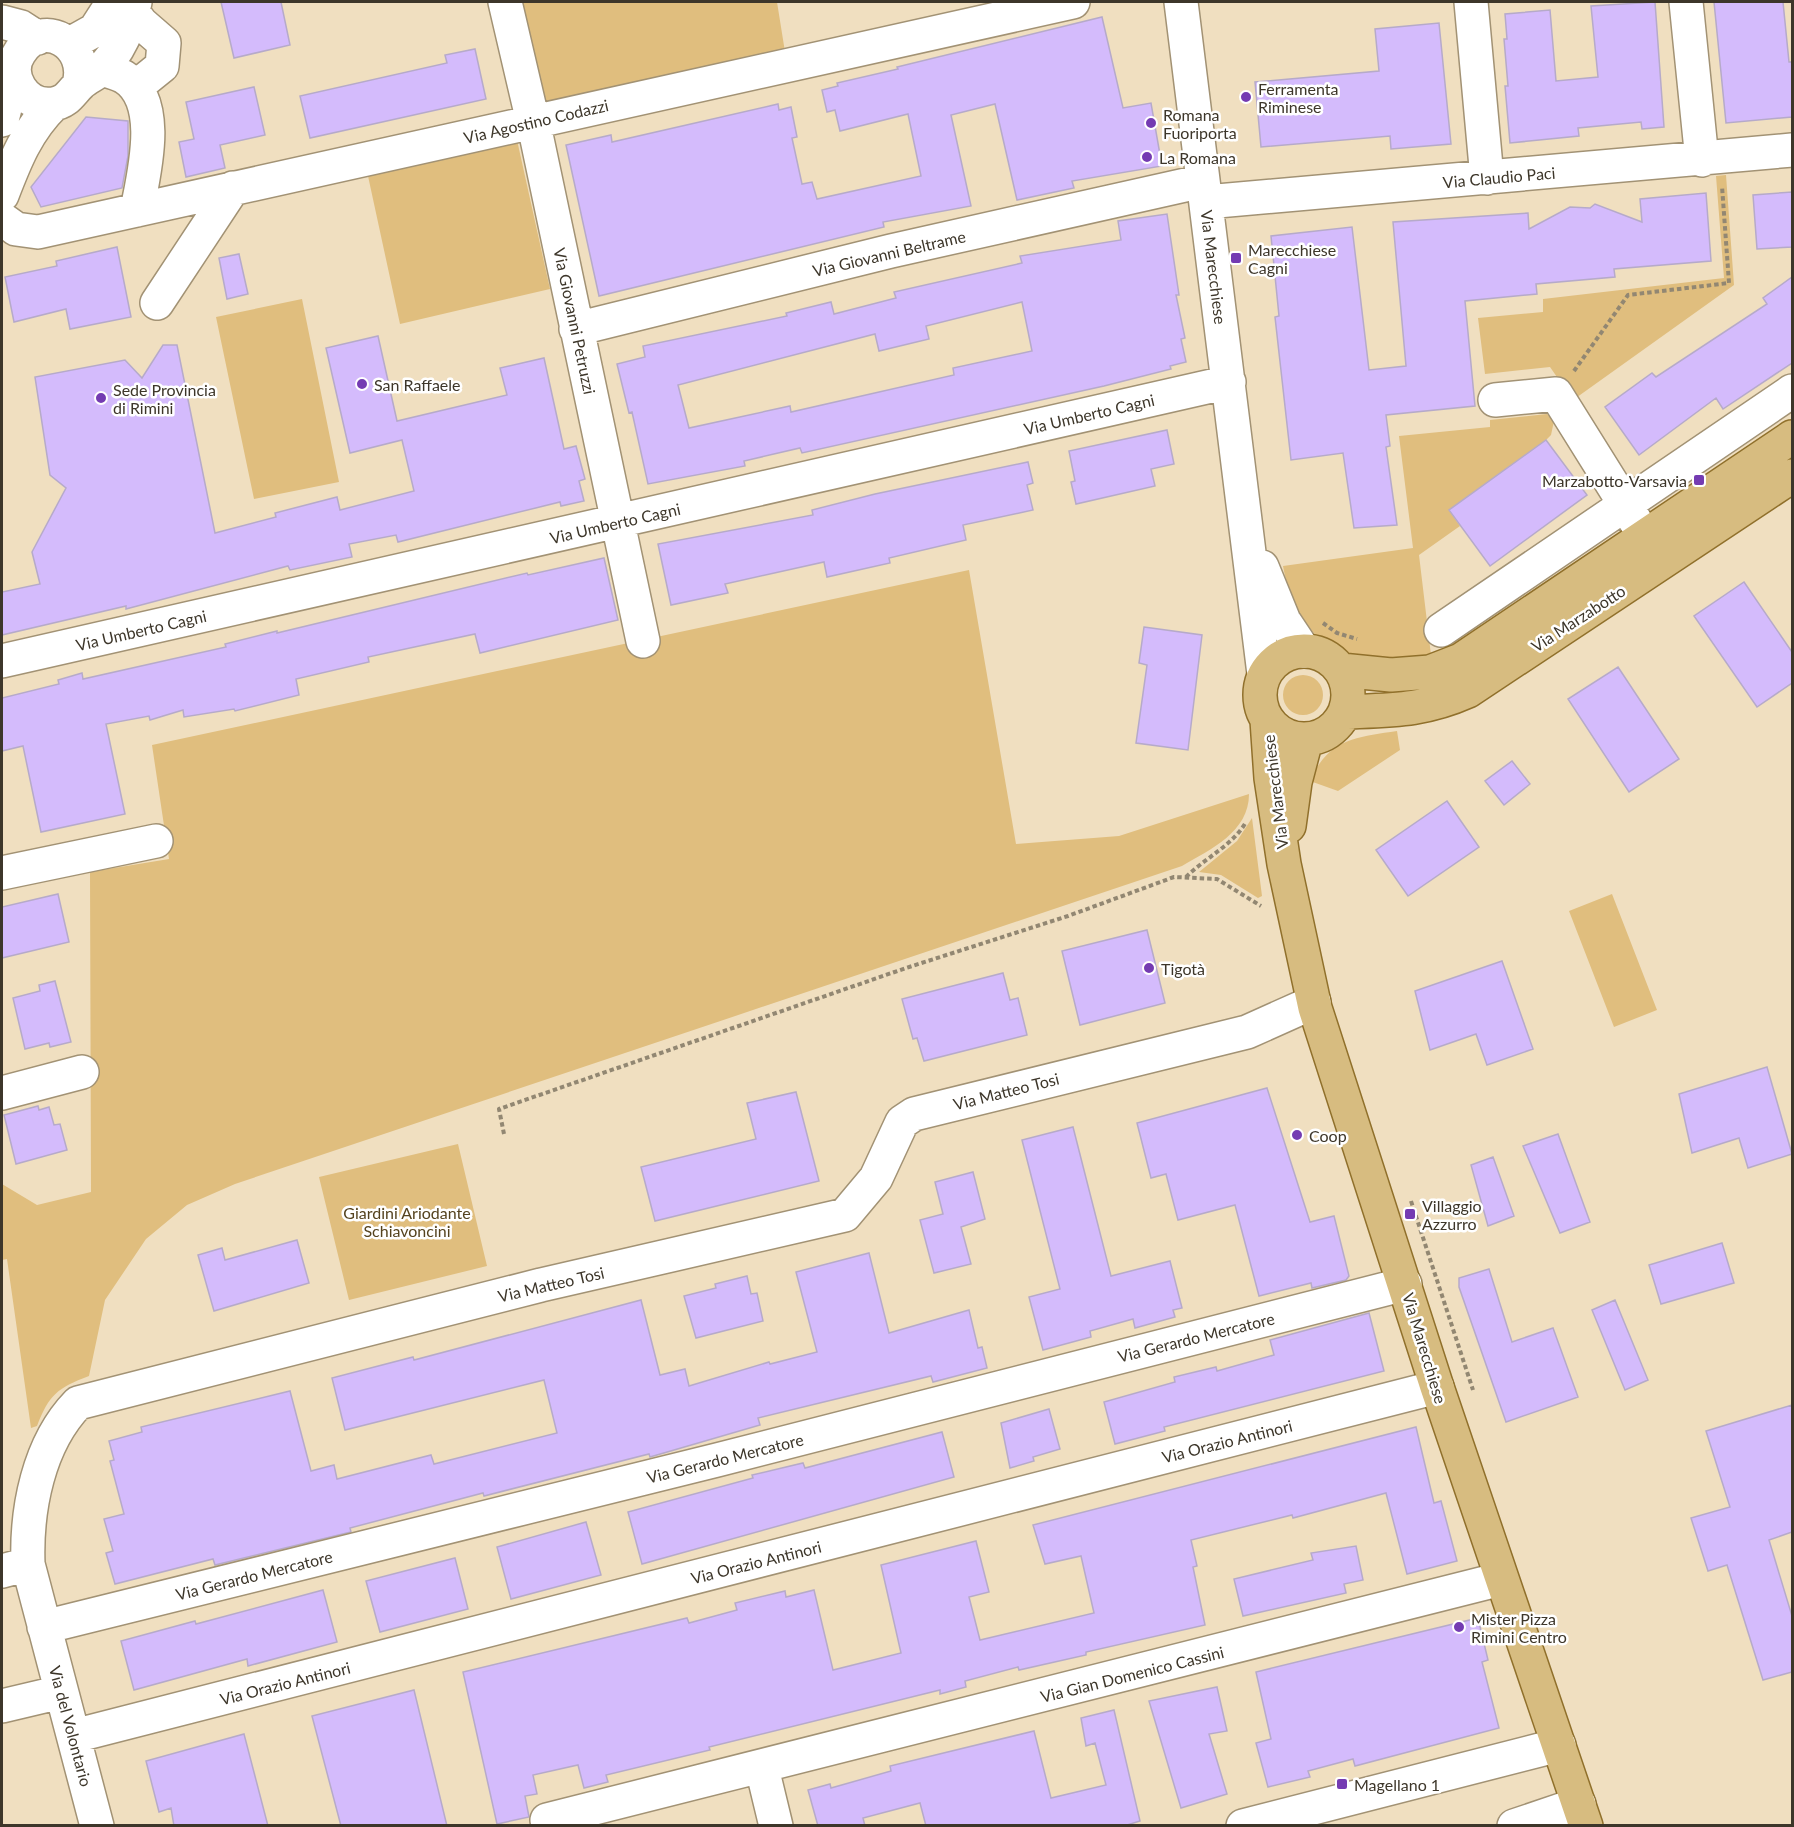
<svg xmlns="http://www.w3.org/2000/svg" width="1794" height="1827" viewBox="0 0 1794 1827" font-family="Lato,sans-serif">
<rect width="100%" height="100%" fill="#f0dfc0"/>
<path fill="#e0be7e" d="M514 2H777L785 52 538 104Z
M517 140 550 289 400 324 368 176Z
M1726 175 1734 285 1573 400 1550 367 1485 374 1478 318 1543 312V299L1724 278 1716 176Z
M302 299 339 482 254 499 216 317Z
M1547 414 1554 421 1551 435 1546 440 1449 510 1460 526 1419 555 1431 655C1351 665 1299 653 1283 566L1413 548 1399 436 1490 427V420Z
M969 570 1016 844 1119 836 1249 794C1249 832 1211 849 1182 866L235 1184 187 1205 146 1239 105 1300 89 1376C57 1388 49 1395 37 1426L31 1428 7 1259 2 1260V1184L37 1205 91 1192 90 872 169 859 152 745Z
M1283 695a20 20 0 1 1 40 0a20 20 0 1 1-40 0Z
M1397 731 1400 750 1338 791 1310 781C1328 739 1356 737 1397 731Z
M1252 818 1262 896 1258 898 1221 875 1199 872 1237 841Z
M1612 894 1657 1010 1614 1027 1569 911Z
M458 1144 487 1266 349 1300 319 1177Z"/>
<path fill="#d4bbfc" stroke="#b6aac9" stroke-width="1.5" fill-rule="evenodd" d="M221 2H281L290 45 234 58Z
M1655 2 1664 127 1642 129 1641 122 1578 128 1579 136 1510 143 1505 86H1508L1504 39H1507L1505 14 1550 10 1556 81 1598 77 1591 6Z
M1714 2H1783L1789 62H1792V117L1726 123Z
M1102 17 1123 108 1151 103 1162 166 1072 181 1074 188 1017 200 995 104 951 115 971 206 883 222 884 227 599 296 566 145 611 135 612 142 778 104 779 110 791 107 797 137 792 138 802 184 812 182 817 199 921 176 908 114 840 131 835 110 827 112 822 90 838 86 837 83 898 69 897 67Z
M1439 23 1451 144 1391 149 1390 136 1261 147 1255 82 1379 71 1375 29Z
M475 49 486 99 310 138 300 96 447 63 445 55Z
M254 87 265 135 220 145 225 168 186 177 179 142 194 139 186 102Z
M86 117 128 121V156L122 188 41 207 31 187Z
M1792 192V247L1757 249 1753 195Z
M1706 193 1711 261 1614 269 1615 277 1536 284 1537 294 1465 301 1475 406 1386 415 1390 446 1386 447 1397 525 1354 528 1343 453 1291 460 1275 317 1279 316 1271 236 1352 227 1369 370 1406 366 1393 222 1528 213 1529 229 1570 207 1590 208 1595 204 1642 222 1640 199Z
M1167 214 1179 295H1176L1185 338 1181 339 1186 362 1170 366 1171 369 1104 386 802 453 800 448 744 461 745 466 648 484 632 412 629 413 617 364 645 357 643 346 787 316 786 313 831 302 834 314 896 298 894 292 1022 263 1020 256 1121 240 1118 221ZM1022 302 1032 351 953 368 954 375 791 412 790 406 689 428 678 385 875 334 879 351 929 339 926 326Z
M117 247 131 317 70 329 66 309 14 322 5 277 57 266 56 261Z
M239 254 248 294 227 299 219 258Z
M1792 277V363L1723 409 1716 398 1639 455 1605 407 1652 373 1656 377 1767 304 1763 298Z
M378 336 397 421 507 395 500 368 544 358 564 449 576 446 585 479 579 481 584 501 561 506 560 502 398 542 396 535 349 544 352 557 290 570 288 566 126 609V606L2 635V592L40 584 32 552 66 488 50 475 35 377 125 360 142 378 163 345H177L215 533 276 517 275 513 337 497 340 510 414 491 402 440 350 453 326 348Z
M1167 430 1174 464 1151 469 1155 486 1076 504 1071 482 1075 481 1069 451Z
M1546 440 1587 495 1490 566 1449 510Z
M1028 462 1033 483 1027 485 1033 510 963 525 966 540 889 558 890 563 827 577 824 562 725 584 728 593 671 605 658 544 813 515 812 510 875 494Z
M604 558 618 620 480 653 475 634 368 657 369 662 296 679 299 695 235 711 234 709 184 717 183 710 150 720 149 716 106 724 125 814 41 832 23 746 2 751V698L59 684 58 680 82 673 83 679 226 647 225 644 277 631V633L527 573 528 575Z
M1744 582 1792 652V683L1757 707 1694 616Z
M1144 627 1202 635 1188 750 1136 743 1147 665 1139 663Z
M1618 667 1679 759 1629 792 1568 699Z
M1512 761 1530 784 1504 805 1485 781Z
M1447 801 1479 847 1408 896 1376 850Z
M58 894 69 942 2 958V907Z
M1147 930 1165 1003 1080 1025 1062 951Z
M1502 961 1533 1049 1487 1065 1476 1034 1430 1050 1415 991Z
M1003 973 1010 1000 1018 998 1027 1035 924 1061 917 1038 913 1039 902 999Z
M55 981 71 1042 50 1047 49 1043 25 1049 13 998 40 991 39 985Z
M1767 1067 1792 1154 1748 1168 1739 1138 1692 1153 1679 1094Z
M1267 1088 1310 1222 1334 1216 1349 1276 1346 1280 1312 1288 1311 1283 1259 1296 1235 1205 1178 1220 1166 1174 1151 1178 1137 1123Z
M796 1092 819 1181 655 1221 641 1167 756 1139 747 1103Z
M38 1106 39 1110 49 1107 54 1125 60 1124 67 1150 16 1164 4 1115Z
M1073 1127 1111 1276 1170 1261 1182 1308 1173 1310 1175 1317 1135 1328 1133 1319 1090 1331 1091 1337 1043 1350 1029 1297 1060 1289 1022 1140Z
M1558 1134 1590 1222 1560 1233 1523 1146Z
M1493 1157 1514 1216 1488 1226 1471 1165Z
M973 1172 985 1219 961 1227 971 1264 934 1273 920 1220 943 1214 935 1182Z
M297 1240 309 1283 214 1311 198 1255 222 1248 225 1260Z
M1722 1243 1734 1283 1661 1304 1649 1265Z
M869 1253 889 1333 969 1310 978 1348 982 1347 987 1368 933 1382 931 1376 758 1418 760 1425 650 1457 649 1454 484 1496 483 1493 350 1528 351 1532 215 1565 213 1559 115 1584 106 1553 113 1551 104 1519 124 1514 110 1461 114 1460 109 1441 142 1432 141 1427 290 1391 311 1471 334 1465 337 1479 431 1455 434 1464 557 1433 544 1380 345 1430 332 1378 413 1357 414 1360 641 1300 660 1375 685 1369 689 1386 769 1362 770 1364 817 1352 796 1272Z
M1489 1269 1512 1342 1553 1328 1578 1397 1506 1422 1459 1287V1278Z
M747 1276 751 1294 757 1293 763 1321 696 1338 684 1296 716 1288 715 1284Z
M1615 1300 1648 1380 1625 1390 1592 1310Z
M1369 1313 1384 1371 1164 1427 1165 1431 1115 1444 1104 1402 1175 1382 1174 1377 1216 1367 1217 1371 1274 1355 1270 1340Z
M1792 1405V1532L1769 1540 1792 1616V1672L1763 1680 1727 1565 1708 1571 1691 1518 1730 1507 1706 1431Z
M1049 1409 1060 1449 1033 1457 1034 1461 1010 1468 1001 1423Z
M1416 1427 1434 1503 1441 1501 1457 1561 1407 1574 1386 1493 1293 1518 1292 1515 1191 1540 1197 1566 1193 1567 1205 1625 1086 1652V1655L1019 1670 1018 1667 965 1681 966 1687 940 1694V1690L709 1747 710 1750 606 1775 608 1782 584 1788 578 1765 533 1775 537 1794 525 1796 529 1817 497 1824 463 1672 687 1618 689 1623 737 1610 735 1603 785 1591 786 1597 814 1590 833 1670 901 1653 881 1565 976 1541 989 1592 969 1597 980 1640 1094 1613 1081 1556 1045 1564 1033 1525Z
M942 1432 954 1477 642 1564 628 1512 753 1478 752 1475 803 1463 805 1468Z
M586 1522 601 1575 511 1599 497 1547Z
M1356 1546 1363 1580 1344 1584 1346 1593 1243 1616 1234 1579 1313 1560 1311 1553Z
M455 1558 468 1609 380 1632 366 1581Z
M323 1590 337 1642 248 1666 247 1659 134 1690 121 1641 195 1621 196 1624Z
M1478 1618 1488 1660 1482 1662 1499 1728 1355 1766 1353 1759 1308 1771 1310 1777 1268 1787 1256 1743 1271 1739 1256 1672Z
M1217 1687 1227 1731 1209 1734 1227 1794 1181 1808 1149 1701Z
M414 1690 447 1826H341L312 1716Z
M1114 1710 1140 1821 1124 1826H926L920 1803 863 1818 865 1826H818L808 1790 830 1784 831 1788 891 1771 890 1766 1034 1731 1051 1798 1106 1785 1095 1743 1086 1746 1081 1718Z
M244 1734 268 1826H174L171 1808 159 1812 146 1761Z"/>
<g fill="none" stroke-linecap="round" stroke-linejoin="round">
<g stroke="#a29274" stroke-width="36">
<path id="minor" d="M505 2 537 139 643 641
M1181 2 1264 674
M1471 2 1487 178
M1686 2 1702 160
M133 12 141 23 164 43 162 66 136 87
M2 22 21 27 38 38
M70 44 95 30 113 2
M101 69C108 71 117 73 124 77 163 101 144 173 137 210
M79 84C90 45 43 16 20 52 4 75 25 108 53 104 68 102 71 92 81 83 87 78 94 75 100 70 118 55 131 24 135 2
M2 120 14 73
M2 195C15 161 27 130 54 104
M1206 202 1792 150
M2 219 16 229 38 232 1073 2
M157 303 233 188
M576 329 891 251 1203 181
M1495 400 1556 394 1636 522
M1262 567 1284 621 1304 651
M1441 630 1792 391
M2 661 1229 382
M2 873 156 841
M2 1093 82 1072
M2 1571 28 1564
M44 1627 717 1460 1405 1284
M2 1706 61 1692
M74 1736 1437 1387
M762 1768 776 1826
M547 1820 1501 1579
M97 1826 28 1564C26 1510 38 1444 78 1403L541 1285 845 1215 876 1178 902 1122 914 1114 1247 1032 1314 1002
M1243 1826 1559 1745
M1514 1826 1579 1804"/>
</g>
<g stroke="#90702b" stroke-width="36">
<path id="major" d="M1260 695a44 44 0 1 1 88 0a44 44 0 1 1-88 0Z
M1341 670 1391 675 1430 672 1461 660 1792 437
M1345 712C1393 710 1423 711 1468 691L1792 476
M1267 720 1271 778 1284 864 1315 1008 1437 1387 1586 1826
M1289 826 1295 782 1306 740"/>
</g>
<path stroke="#928772" stroke-width="4" stroke-dasharray="4.5 3" stroke-linecap="butt" d="M1574 371 1628 295 1729 283 1722 186
M1323 623 1337 633 1357 639
M1186 877C1205 858 1233 845 1246 822
M504 1134 499 1109 906 968 1068 916 1174 877 1217 879 1261 906
M1411 1201 1473 1390"/>
<use href="#minor" stroke="#fff" stroke-width="33"/>
<use href="#major" stroke="#d7bc80" stroke-width="33"/>
</g>
<g fill="#743bb2" stroke="#fff" stroke-width="2">
<circle cx="1246" cy="97" r="6"/>
<circle cx="1151" cy="123" r="6"/>
<circle cx="1147" cy="157" r="6"/>
<rect x="1230" y="252" width="12" height="12" rx="3"/>
<circle cx="362" cy="384" r="6"/>
<circle cx="101" cy="398" r="6"/>
<rect x="1693" y="474" width="12" height="12" rx="3"/>
<circle cx="1149" cy="968" r="6"/>
<circle cx="1297" cy="1135" r="6"/>
<rect x="1404" y="1208" width="12" height="12" rx="3"/>
<circle cx="1459" cy="1627" r="6"/>
<rect x="1336" y="1778" width="12" height="12" rx="3"/>
</g>
<g text-anchor="middle" dominant-baseline="central" stroke-width="5" stroke-linejoin="round" paint-order="stroke">
<g font-size="16" fill="#3d362a" stroke="#fff" text-anchor="start">
<text x="1258" y="88">Ferramenta<tspan x="1258" dy="18">Riminese</tspan></text>
<text x="1163" y="114">Romana<tspan x="1163" dy="18">Fuoriporta</tspan></text>
<text x="1159" y="157">La Romana</text>
<text x="1248" y="249">Marecchiese<tspan x="1248" dy="18">Cagni</tspan></text>
<text x="374" y="384">San Raffaele</text>
<text x="113" y="389">Sede Provincia<tspan x="113" dy="18">di Rimini</tspan></text>
<text x="1687" y="480" text-anchor="end">Marzabotto-Varsavia</text>
<text x="1161" y="968">Tigotà</text>
<text x="1309" y="1135">Coop</text>
<text x="1422" y="1205">Villaggio<tspan x="1422" dy="18">Azzurro</tspan></text>
<text x="1471" y="1618">Mister Pizza<tspan x="1471" dy="18">Rimini Centro</tspan></text>
<text x="1354" y="1784">Magellano 1</text>
</g>
<g font-size="16" fill="#3d362a" stroke="#fff">
<text transform="translate(536 121) rotate(-13)">Via Agostino Codazzi</text>
<text transform="translate(1499 177) rotate(-5)">Via Claudio Paci</text>
<text transform="translate(889 253) rotate(-13)">Via Giovanni Beltrame</text>
<text transform="translate(1214 267) rotate(83)">Via Marecchiese</text>
<text transform="translate(575 321) rotate(78)">Via Giovanni Petruzzi</text>
<text transform="translate(1089 414) rotate(-13)">Via Umberto Cagni</text>
<text transform="translate(615 523) rotate(-13)">Via Umberto Cagni</text>
<text transform="translate(1578 618) rotate(-33)">Via Marzabotto</text>
<text transform="translate(141 630) rotate(-13)">Via Umberto Cagni</text>
<text transform="translate(1275 792) rotate(-97)">Via Marecchiese</text>
<text transform="translate(1006 1091) rotate(-14)">Via Matteo Tosi</text>
<text transform="translate(551 1284) rotate(-13)">Via Matteo Tosi</text>
<text transform="translate(1196 1337) rotate(-14)">Via Gerardo Mercatore</text>
<text transform="translate(1425 1348) rotate(73)">Via Marecchiese</text>
<text transform="translate(1227 1441) rotate(-14)">Via Orazio Antinori</text>
<text transform="translate(725 1458) rotate(-14)">Via Gerardo Mercatore</text>
<text transform="translate(756 1562) rotate(-14)">Via Orazio Antinori</text>
<text transform="translate(254 1575) rotate(-14)">Via Gerardo Mercatore</text>
<text transform="translate(1132 1674) rotate(-14)">Via Gian Domenico Cassini</text>
<text transform="translate(285 1683) rotate(-14)">Via Orazio Antinori</text>
<text transform="translate(71 1726) rotate(75)">Via del Volontario</text>
</g>
<g font-size="16" fill="#55431f" stroke="#fff">
<text x="407" y="1212">Giardini Ariodante<tspan x="407" dy="18">Schiavoncini</tspan></text>
</g>
</g>
<rect width="1794" height="1827" fill="none" stroke="#3d362a" stroke-width="6"/>
</svg>
